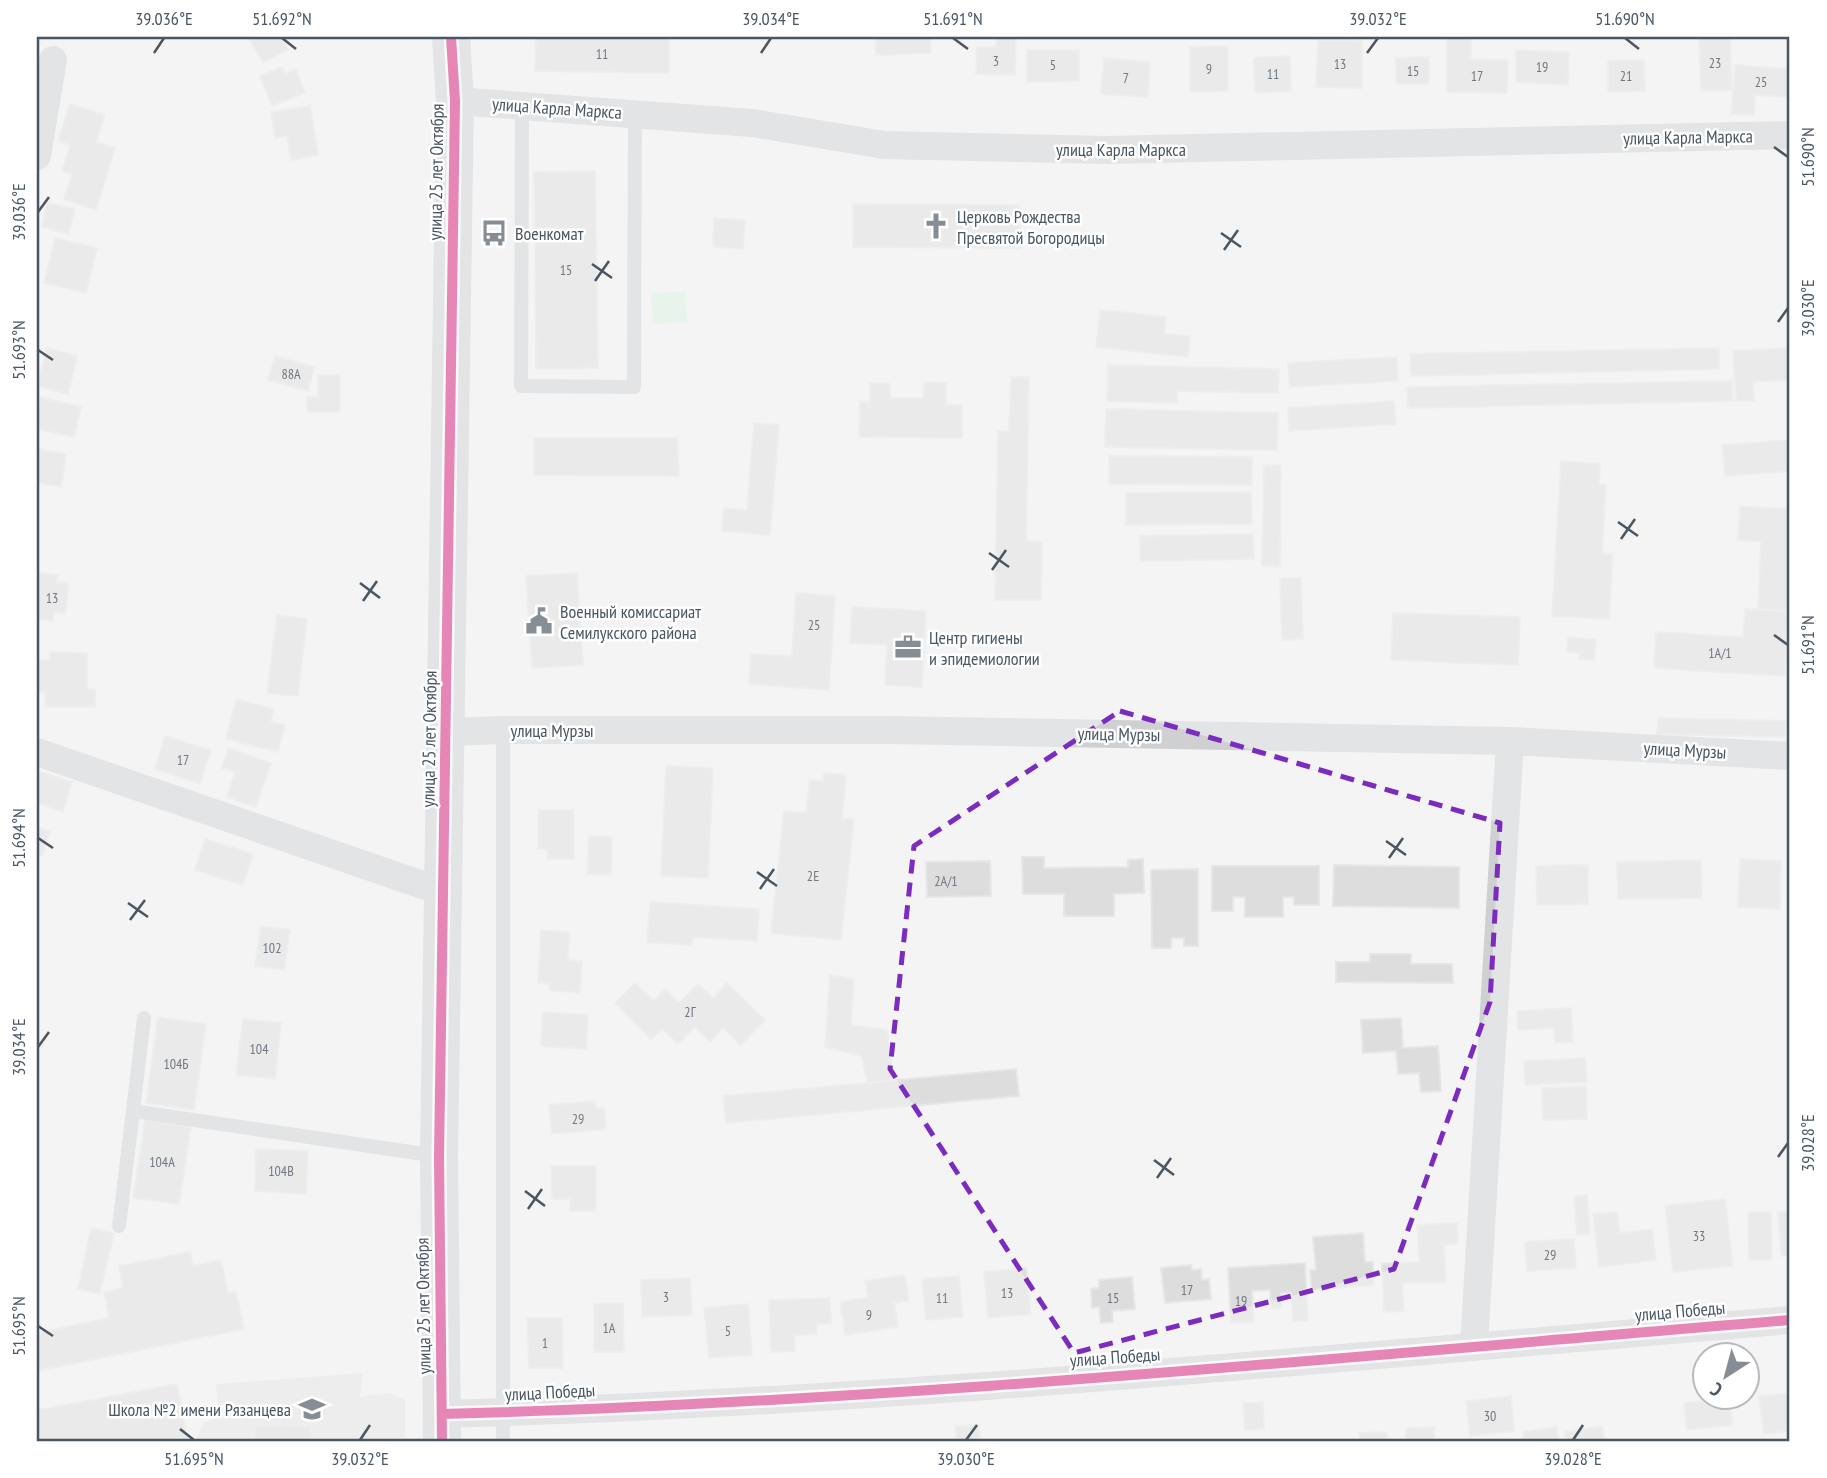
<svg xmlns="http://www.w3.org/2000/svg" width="1827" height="1478" viewBox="0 0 1827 1478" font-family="'PT Sans Narrow',sans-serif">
<rect width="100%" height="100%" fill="#f4f4f4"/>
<path fill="#e6e5e6" d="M363 1373 360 1397 388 1393 405 1400V1441H196L204 1422 220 1418 216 1384Z"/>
<path fill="#d9f2e3" d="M685 292 687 322 653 324 651 293Z"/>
<path fill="#ddddde" stroke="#e5e6e7" stroke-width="2" d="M248 37H281L288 49 263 63Z
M536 37H669V73L535 71Z
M875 37H930L931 53 876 55Z
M997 37H1016L1015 75 976 74 977 47 996 48Z
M1447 37H1471V59L1508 60 1507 93 1447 92Z
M1699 37H1730L1732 90 1701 91Z
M1318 40 1362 41V88L1316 87Z
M1228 46V91L1190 92V47Z
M1027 50H1079V81L1027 82Z
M1516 50 1569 52 1568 85 1516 82Z
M1290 56 1291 91 1255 93 1254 58Z
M1429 57V84H1396V58Z
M1104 58 1150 62 1148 97 1101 94Z
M1644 60 1645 91 1608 92V61Z
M1735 65 1790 69 1787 97 1755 95 1754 115 1731 114Z
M282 67 285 74 296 69 305 93 272 106 260 76Z
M70 104 105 115 96 142 115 148 96 210 64 199 72 174 62 171 70 145 58 141Z
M310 106 318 155 291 160 287 136 275 138 271 112Z
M595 171 598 368 536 369 534 172Z
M47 203 75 209 69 234 42 227Z
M853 204 1020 205V248L853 247Z
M714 218 745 220 743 249 713 247Z
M55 238 97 248 86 293 44 283Z
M1100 310 1166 317 1164 334 1190 336 1188 357 1096 347Z
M47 348 77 356 68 394 37 386Z
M1719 348V369L1411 376 1410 354Z
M1790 348V380L1753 382 1754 401H1736L1733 351Z
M275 356 314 367 308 391 268 380Z
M1397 357 1398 381 1290 387 1288 363Z
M1108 365 1279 369 1278 393 1177 391V403L1107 401Z
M318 375H340V412H307V397H318Z
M1011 377H1029L1026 541 1042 542 1041 600H995L998 431H1009Z
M1732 381 1733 401 1408 408 1407 387Z
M924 382 946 383V405H962V438L859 437 860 401 870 402V383L890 384V398H923Z
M40 397 81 407 74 437 37 429V412Z
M1394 401 1396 424 1289 431 1288 408Z
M1106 409 1278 413 1277 450 1105 447Z
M754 423 779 425 770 535 722 531 724 508 747 510Z
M534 438H677L679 476 534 475Z
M1790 440V471L1725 476 1722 445Z
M37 449 66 454 61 487 37 483Z
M1109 456 1252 457V485L1109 484Z
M1561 461 1600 464 1599 484 1606 485 1602 553 1613 554 1609 619 1552 616Z
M1264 465 1281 466 1280 567 1262 566Z
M1251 492 1252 524 1126 525V493Z
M1740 506 1790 509 1788 611 1758 609 1761 542 1738 540Z
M1253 534 1254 559 1140 561V536Z
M37 572 58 575 57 582 69 583 65 614 54 612 53 621 37 619Z
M577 573 583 665 532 668 526 576Z
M1280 578H1301L1303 639 1282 640Z
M796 593 835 596 829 690 749 684 751 654 792 656Z
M852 607 926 611 922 687 885 685 887 645 850 643Z
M1745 609 1788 611 1785 676 1654 668 1656 632 1743 637Z
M1393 613 1520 617 1518 665 1391 660Z
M277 615 307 619 298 696 267 693Z
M1568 637 1596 640 1594 660 1579 659 1580 653 1567 652Z
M50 652 87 653V689L95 690V707H45V692H37V660H50Z
M236 699 274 709 271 722 285 725 278 752 226 739Z
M1658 718 1786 721 1785 737 1657 734Z
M165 736 211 750 200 784 155 769Z
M228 748 271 763 256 807 227 797 235 772 222 768Z
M666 766 713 768 708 878 661 876Z
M37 771 72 782 63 812 37 803Z
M824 773 846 775 842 818 854 819 841 940 771 933 784 811 806 813 810 780 823 781Z
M538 810H574V859H547V849H538Z
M37 827 50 832 42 856 37 854Z
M589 836 612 837 611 875 587 874Z
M205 839 253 854 243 885 195 870Z
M1022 857H1044V868L1128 867V860L1143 859 1144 893 1114 894V916H1064V894H1023Z
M1740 859 1781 861 1780 909 1738 907Z
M1701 860 1702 898 1618 899 1617 862Z
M990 861 991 896 927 897 926 862Z
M1334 865 1459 867V908L1333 906Z
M1588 865V904L1537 905 1536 866Z
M1212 866H1319V905H1294V897H1283V917H1245V897H1233V911H1212Z
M1198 869V946H1184V938H1172L1171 948H1152L1151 870Z
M650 902 759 909 757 941 693 937 692 945 647 942Z
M261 926 290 930 284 970 255 966Z
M541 930 570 932 568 960 582 961 580 993 549 990V984L538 983Z
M1370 954H1411V964H1452L1453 983 1336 982V962H1370Z
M830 975 854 979 851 1025 887 1030 893 1080 867 1083 862 1056 825 1047Z
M635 983 654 1001 665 989 679 1003 698 984 713 998 727 983 765 1020 741 1045 723 1028 710 1042 695 1027 678 1044 662 1029 651 1039 615 1003Z
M1571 1008 1573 1042 1555 1043 1554 1028 1518 1030 1517 1011Z
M543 1012 588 1015 586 1049 541 1046Z
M158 1017 206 1024 194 1110 146 1103Z
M1401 1018 1403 1048 1438 1046 1441 1091 1421 1092 1419 1073 1398 1074 1396 1051 1363 1053 1361 1020Z
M243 1019 281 1023 275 1079 236 1075Z
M1585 1058 1587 1082 1525 1085 1524 1061Z
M1016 1069 1019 1096 726 1123 723 1096Z
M1586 1086 1587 1119 1543 1120 1542 1088Z
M595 1101 596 1108H604L606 1129 552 1134 549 1105Z
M145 1120 191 1127 179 1204 133 1198Z
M256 1149 308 1151 306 1194 255 1191Z
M551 1166H596V1211H570V1199H552Z
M1587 1195 1590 1234 1577 1235 1574 1196Z
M1725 1199 1733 1266 1673 1272 1665 1206Z
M1790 1211V1255L1781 1256 1778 1212Z
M1617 1212 1620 1233 1652 1229 1656 1260 1599 1267 1593 1214Z
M1748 1212H1771L1772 1260H1749Z
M1457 1223 1458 1244 1444 1245 1446 1282 1402 1283 1404 1311 1384 1312 1382 1264 1419 1262 1417 1225Z
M91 1228 114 1233 100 1294 78 1289Z
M1363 1233 1365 1262H1373L1374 1285 1312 1290 1310 1270H1316L1313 1237Z
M1574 1239 1576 1268 1527 1271 1525 1242Z
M190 1252 193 1266 221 1260 228 1293 236 1291 244 1329 37 1371V1333L109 1318 104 1292 123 1288 119 1266Z
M1305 1263 1308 1320 1293 1321 1291 1292 1281 1293 1282 1308 1271 1309 1270 1290 1252 1291 1254 1322 1231 1323 1228 1268Z
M1191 1265 1192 1270 1201 1269 1202 1280 1209 1279 1211 1299 1165 1303 1161 1268Z
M1026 1268 1031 1314 988 1318 984 1272Z
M905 1275 909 1301 894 1303 898 1327 845 1335 840 1302 868 1297 865 1281Z
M959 1276 963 1317 926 1320 922 1279Z
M1132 1277 1135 1309 1112 1311 1113 1322 1101 1323 1099 1307 1092 1308 1091 1289 1099 1288V1280Z
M690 1278 692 1315 642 1317 641 1280Z
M830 1298 831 1323 817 1324V1334L794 1335 795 1351 771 1352 769 1300Z
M623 1303 624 1352H594V1304Z
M748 1304 752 1355 709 1358 704 1308Z
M527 1318H562L563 1368H529Z
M177 1384 188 1441H37V1410Z
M1790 1393V1424H1786L1787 1431 1764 1434 1759 1396Z
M1511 1396 1514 1431 1470 1436 1466 1401Z
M1729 1398 1733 1425 1687 1430 1684 1403Z
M1263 1402 1264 1429 1245 1430 1243 1403Z
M310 1425 311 1441H254V1426Z
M979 1425 980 1441H956V1426Z
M1602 1426 1605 1441H1567L1565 1432Z
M1434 1427V1441H1406V1428Z
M1557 1427 1559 1441H1524L1523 1432Z
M1386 1432 1387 1441H1359V1433Z"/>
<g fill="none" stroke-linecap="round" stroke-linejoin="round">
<path stroke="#ced0d2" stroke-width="14" d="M522 106 521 386 634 387 635 114
M503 730V1441
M133 1111 144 1018
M119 1226 133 1111 437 1156"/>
<path stroke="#ced0d2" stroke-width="28" d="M455 101 752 123 884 145 1107 150 1790 135
M37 156 53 60
M447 732 503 730H888L1510 741 1790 756
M37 752 443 892
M1474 1346 1510 741
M442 1414C892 1402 1342 1357 1790 1320"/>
<path stroke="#ced0d4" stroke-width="38" d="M442 1441 439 1157 455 101 451 37"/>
<g stroke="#fff" stroke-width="15">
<path id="cycleway" d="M442 1414C892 1402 1342 1357 1790 1320
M442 1441 439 1157 455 101 451 37"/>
</g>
<use href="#cycleway" stroke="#d6006c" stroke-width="10"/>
</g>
<path d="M0 0H1827V1478H0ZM1120 711 1500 823 1490 1002 1394 1269 1074 1353 890 1069 914 846Z" fill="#f4f4f4" fill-opacity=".55" fill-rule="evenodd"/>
<path fill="none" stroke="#7b2cbf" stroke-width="5" stroke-dasharray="14 9" stroke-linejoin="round" d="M1120 711 1500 823 1490 1002 1394 1269 1074 1353 890 1069 914 846Z"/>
<path fill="none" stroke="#4a5661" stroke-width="2.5" d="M282 38 296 49M953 38 968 49M1625 38 1639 49M154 53 164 38M761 53 771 38M1367 53 1378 38M1774 147 1788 157M38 212 49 197M1221 233 1241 247M1224 250 1238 230M592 264 612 278M595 281 609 261M1778 322 1788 308M38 350 53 360M1618 522 1638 536M1621 539 1635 519M989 553 1009 567M992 570 1006 550M360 583 380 598M363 601 377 581M1774 635 1788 645M38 838 53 848M1386 841 1406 855M1389 858 1403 838M757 872 777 886M760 889 774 869M128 903 148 917M130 920 145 900M38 1047 49 1032M1778 1157 1788 1143M1154 1160 1174 1175M1157 1178 1171 1158M525 1191 545 1206M528 1209 542 1189M38 1326 53 1336M180 1429 194 1440M360 1440 370 1425M966 1440 977 1425M1573 1440 1583 1425"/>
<defs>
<g id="church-bare" transform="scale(2.1)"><path d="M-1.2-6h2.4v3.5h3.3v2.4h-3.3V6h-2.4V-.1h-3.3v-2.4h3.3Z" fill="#868d94" stroke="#fff" stroke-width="2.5" paint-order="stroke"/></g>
<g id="bus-bare" transform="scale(2.1)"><path d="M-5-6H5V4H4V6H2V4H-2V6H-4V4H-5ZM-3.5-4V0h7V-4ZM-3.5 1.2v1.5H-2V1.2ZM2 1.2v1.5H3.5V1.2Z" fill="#868d94" stroke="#fff" stroke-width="2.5" paint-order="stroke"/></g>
<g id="civic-bare" transform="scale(2.1)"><path d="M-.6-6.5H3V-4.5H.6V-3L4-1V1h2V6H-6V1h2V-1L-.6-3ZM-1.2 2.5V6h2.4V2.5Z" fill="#868d94" stroke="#fff" stroke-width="2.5" paint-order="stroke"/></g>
<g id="office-bare" transform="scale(2.1)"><path d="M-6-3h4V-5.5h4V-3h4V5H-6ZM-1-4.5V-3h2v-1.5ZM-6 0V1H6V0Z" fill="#868d94" stroke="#fff" stroke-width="2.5" paint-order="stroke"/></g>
<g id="school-bare" transform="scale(2.1)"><path d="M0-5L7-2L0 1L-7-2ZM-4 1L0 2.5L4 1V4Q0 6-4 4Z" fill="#868d94" stroke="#fff" stroke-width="2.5" paint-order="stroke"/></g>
</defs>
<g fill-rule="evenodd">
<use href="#church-bare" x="936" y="226"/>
<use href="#bus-bare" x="494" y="233"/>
<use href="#civic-bare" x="539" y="621"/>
<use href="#office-bare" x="908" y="647"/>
<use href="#school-bare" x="312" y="1409"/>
</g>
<g text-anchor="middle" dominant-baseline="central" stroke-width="5" stroke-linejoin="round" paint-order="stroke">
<g font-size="14" fill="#707881">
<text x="602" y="54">11</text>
<text x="996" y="61">3</text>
<text x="1715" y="63">23</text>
<text x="1340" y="64">13</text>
<text x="1053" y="65">5</text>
<text x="1542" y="67">19</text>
<text x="1209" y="69">9</text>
<text x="1413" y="71">15</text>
<text x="1273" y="74">11</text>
<text x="1477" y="76">17</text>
<text x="1626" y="76">21</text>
<text x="1126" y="78">7</text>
<text x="1761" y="82">25</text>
<text x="566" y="270">15</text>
<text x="291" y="374">88А</text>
<text x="52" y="598">13</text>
<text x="814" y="625">25</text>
<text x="1720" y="653">1А/1</text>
<text x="183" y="760">17</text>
<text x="813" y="876">2Е</text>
<text x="946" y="881">2А/1</text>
<text x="272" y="948">102</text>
<text x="690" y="1012">2Г</text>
<text x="259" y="1049">104</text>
<text x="176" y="1064">104Б</text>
<text x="578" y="1119">29</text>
<text x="162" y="1162">104А</text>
<text x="281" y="1171">104В</text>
<text x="1699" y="1236">33</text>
<text x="1550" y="1255">29</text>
<text x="1187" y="1290">17</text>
<text x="1007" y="1293">13</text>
<text x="666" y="1297">3</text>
<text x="942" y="1298">11</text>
<text x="1113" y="1298">15</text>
<text x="1241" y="1301">19</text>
<text x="869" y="1315">9</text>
<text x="609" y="1328">1А</text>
<text x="728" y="1331">5</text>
<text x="545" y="1343">1</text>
<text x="1490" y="1416">30</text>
</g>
<g font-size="18" fill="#4a5661" stroke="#fff">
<text transform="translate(557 108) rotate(4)">улица Карла Маркса</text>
<text transform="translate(1688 137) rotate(-1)">улица Карла Маркса</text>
<text x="1121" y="149">улица Карла Маркса</text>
<text transform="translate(436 172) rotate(-89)">улица 25 лет Октября</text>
<text x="552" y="730">улица Мурзы</text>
<text transform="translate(1119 734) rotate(1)">улица Мурзы</text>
<text transform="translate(429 739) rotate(-89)">улица 25 лет Октября</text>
<text transform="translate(1685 750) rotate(3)">улица Мурзы</text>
<text transform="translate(423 1306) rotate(-91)">улица 25 лет Октября</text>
<text transform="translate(1680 1311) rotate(-5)">улица Победы</text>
<text transform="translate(1115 1357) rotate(-4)">улица Победы</text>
<text transform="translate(550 1392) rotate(-3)">улица Победы</text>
</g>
<g font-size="18" fill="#4a5661" stroke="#fff" text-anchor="start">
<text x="957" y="216">Церковь Рождества<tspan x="957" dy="21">Пресвятой Богородицы</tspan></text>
<text x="515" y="233">Военкомат</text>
<text x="560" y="611">Военный комиссариат<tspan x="560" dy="21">Семилукского района</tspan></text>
<text x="929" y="637">Центр гигиены<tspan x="929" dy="21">и эпидемиологии</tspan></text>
<text x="291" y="1409" text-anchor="end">Школа №2 имени Рязанцева</text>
</g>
</g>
<rect width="1827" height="1478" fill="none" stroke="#ffffff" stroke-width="77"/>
<g transform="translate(1726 1376) rotate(216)"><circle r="33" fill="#ffffff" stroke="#b7bbc0" stroke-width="2"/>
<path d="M0-5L12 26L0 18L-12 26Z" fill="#868d94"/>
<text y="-10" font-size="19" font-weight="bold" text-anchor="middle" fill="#4a5661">С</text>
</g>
<rect x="38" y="38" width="1750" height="1402" fill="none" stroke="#4a5661" stroke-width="2.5"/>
<g font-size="18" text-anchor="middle" fill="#4a5661">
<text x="164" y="25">39.036°E</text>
<text x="282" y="25">51.692°N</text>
<text x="771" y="25">39.034°E</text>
<text x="953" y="25">51.691°N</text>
<text x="1378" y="25">39.032°E</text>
<text x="1625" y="25">51.690°N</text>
<text transform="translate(1808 157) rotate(-90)" y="6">51.690°N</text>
<text transform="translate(19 212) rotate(-90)" y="6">39.036°E</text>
<text transform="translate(1808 308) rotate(-90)" y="6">39.030°E</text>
<text transform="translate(19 350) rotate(-90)" y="6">51.693°N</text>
<text transform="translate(1808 645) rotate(-90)" y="6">51.691°N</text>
<text transform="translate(19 838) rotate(-90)" y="6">51.694°N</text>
<text transform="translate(19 1047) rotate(-90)" y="6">39.034°E</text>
<text transform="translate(1808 1143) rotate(-90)" y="6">39.028°E</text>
<text transform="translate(19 1326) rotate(-90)" y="6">51.695°N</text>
<text x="194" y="1465">51.695°N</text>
<text x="360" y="1465">39.032°E</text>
<text x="966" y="1465">39.030°E</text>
<text x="1573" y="1465">39.028°E</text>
</g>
</svg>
